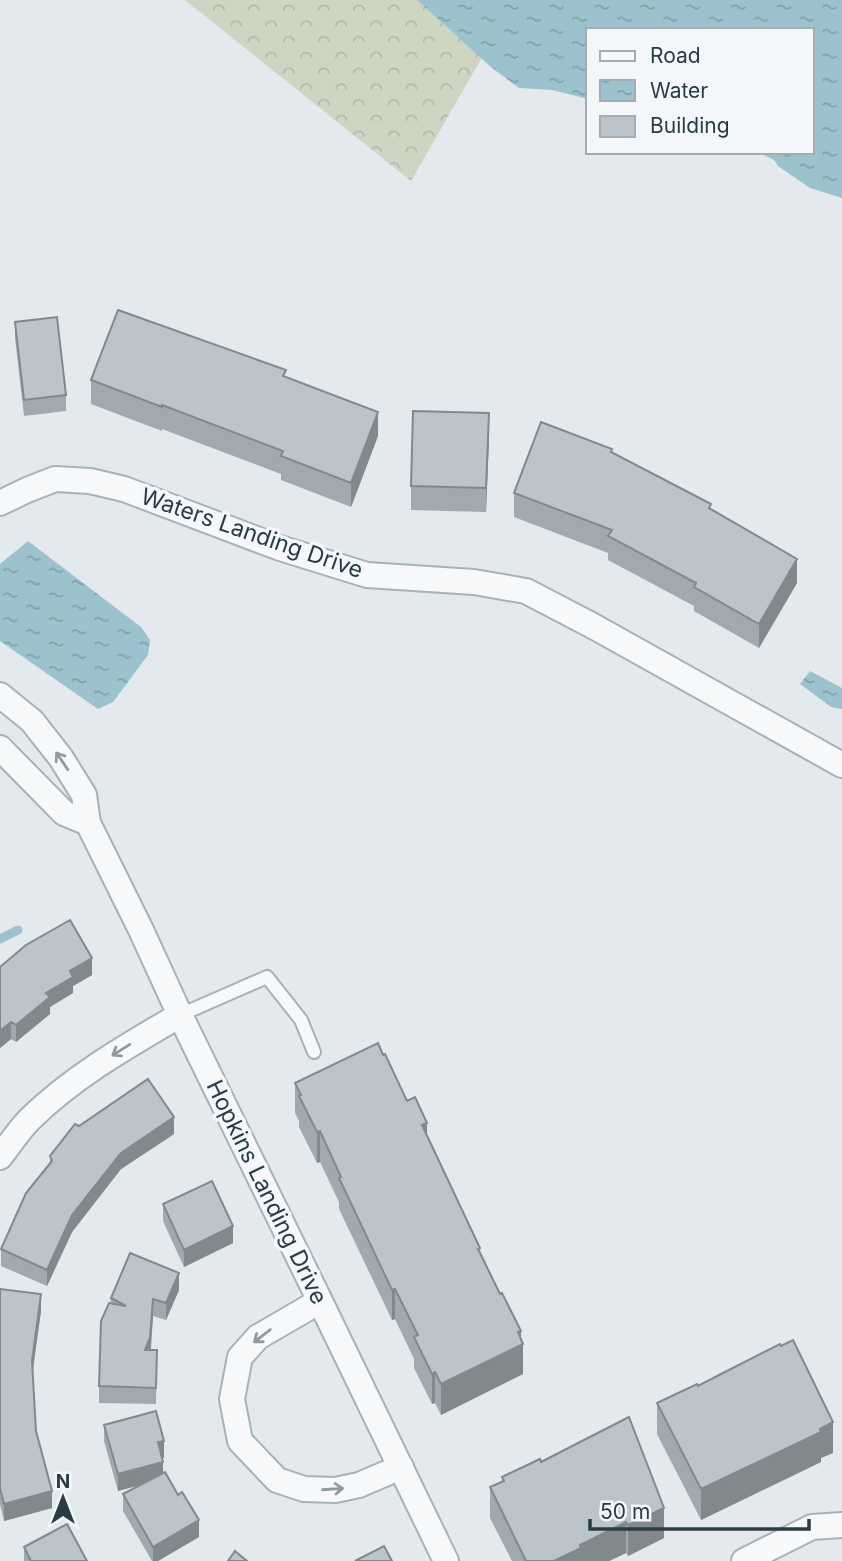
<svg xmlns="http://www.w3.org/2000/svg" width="842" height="1561" viewBox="0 0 842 1561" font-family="Inter,sans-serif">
<defs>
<pattern id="forest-crowns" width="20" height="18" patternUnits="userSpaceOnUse" patternTransform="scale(1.75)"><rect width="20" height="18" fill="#ced6c3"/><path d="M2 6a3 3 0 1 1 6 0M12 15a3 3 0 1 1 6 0" fill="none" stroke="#b1b9a9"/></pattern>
<pattern id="water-ripples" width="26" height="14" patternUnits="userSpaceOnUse" patternTransform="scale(1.75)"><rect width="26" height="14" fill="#9cc3cd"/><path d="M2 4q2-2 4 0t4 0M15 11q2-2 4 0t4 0" fill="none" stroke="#7fa0a8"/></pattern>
</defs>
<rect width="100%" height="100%" fill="#e3e9ec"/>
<path fill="url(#forest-crowns)" d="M185 0H438L488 47 411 181Z"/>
<path fill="url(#water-ripples)" d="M417 0H842V198L810 188 778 166 774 160 758 152H812V30H588V99L552 90 519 88 492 68Z
M28 541 141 627 150 640 148 655 113 702 98 709 0 641V564Z
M810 671 842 688V709L831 707 800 684Z"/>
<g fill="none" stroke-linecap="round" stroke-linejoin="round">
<path stroke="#9cc3cd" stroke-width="9" d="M0 939 18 930"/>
<g stroke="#a7b2b7" stroke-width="16">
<path id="service" d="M180 1015 267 977 301 1020 314 1052"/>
</g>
<g stroke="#a7b2b7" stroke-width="28">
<path id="minor" d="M0 503 27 490 55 479 90 481 124 489 280 548 367 575 474 582 526 591 593 626 842 765
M0 695 32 721 61 758 84 795 88 823 141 930 180 1015 320 1301 446 1561
M0 748 64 813 88 823
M0 1157C10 1144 19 1130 30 1119 74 1076 127 1046 180 1015
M320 1301 258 1337 240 1357 232 1399 240 1441 277 1480 304 1489 335 1490 359 1485 401 1467
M744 1561 812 1527 842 1525"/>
</g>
<use href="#service" stroke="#f6f8fa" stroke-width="12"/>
<use href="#minor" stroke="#f6f8fa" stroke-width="24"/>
</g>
<path fill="#a0a9ae" d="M15 322 66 395V411L24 416 15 338Z
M286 377 378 436 351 507 281 480V474L162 429V431L91 404V380Z
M489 437 486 512 411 510V486Z
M612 452 711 509 797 583 759 648 694 611V606L608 560V553L514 517V493Z
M0 967 92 975 73 986V993L50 1007V1014L16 1042 11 1039 0 1048Z
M295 1083 407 1101 427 1136 521 1339 523 1374 441 1415 435 1403 432 1404 414 1368V1359L395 1319 392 1320 339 1209V1202L320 1162 317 1163 299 1127V1121L295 1113Z
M79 1126 174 1134 121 1169 72 1232 47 1286 1 1266V1249L50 1164V1156Z
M163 1204 233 1243 184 1267 163 1221Z
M0 1289 41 1311 32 1372 36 1431 52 1508 4 1521 0 1504Z
M179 1290 166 1320 153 1316 151 1350H157L156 1404 99 1403V1386L111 1298Z
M698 1386 833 1453 821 1458V1462L701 1520 657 1434V1403Z
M104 1425 164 1458H162L163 1473 199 1537 158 1561H152L123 1511V1494L142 1484 118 1491 104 1441Z
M541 1462 664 1538 628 1556 626 1553 609 1561H512L490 1518V1487L502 1481V1477Z
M24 1547 87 1561H24Z"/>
<path fill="#82898d" d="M378 412V436L351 507V483Z
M489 413V437L486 512V488Z
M797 559V583L759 648V624Z
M92 958V975L73 986V993L50 1007V1014L16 1042V1025L46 993 70 971Z
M11 1022V1039L0 1048V1031Z
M174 1117V1134L121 1169 72 1232 47 1286V1270L72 1215 121 1153Z
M427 1123V1153L422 1125Z
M320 1131V1162L317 1163V1132Z
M233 1226V1243L184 1267V1250Z
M179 1273V1290L166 1320V1303Z
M395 1289V1319L392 1320V1290Z
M41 1294V1311L32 1377V1361Z
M153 1299V1316L150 1354 145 1350Z
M521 1331V1345L523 1344V1374L441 1415V1384Z
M435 1372V1403L432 1404V1374Z
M833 1422V1453L821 1458V1462L701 1520V1489Z
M164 1441V1458L158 1459V1442Z
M163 1462V1479L118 1491V1474Z
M52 1491V1508L4 1521V1504Z
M664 1508V1538L628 1556V1525Z
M199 1520V1537L158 1561H153V1547Z
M626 1522V1553L609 1561H554L580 1545Z"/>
<path fill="#bac4ca" stroke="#82898d" stroke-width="2" d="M118 310 286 370 283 376 378 412 351 483 281 456 283 451 162 405V407L91 380Z
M57 317 66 395 24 400 15 322Z
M413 411 489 413 486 488 411 486Z
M541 422 612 449 611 452 711 504 709 508 797 559 759 624 694 587 696 583 608 536 612 530 514 493Z
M70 920 92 958 70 971 73 977 46 993 50 997 16 1025 11 1022 0 1031V967L26 945Z
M378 1043 383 1055 385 1054 407 1101 415 1097 427 1123 422 1125 480 1248 478 1249 500 1294 502 1293 521 1331 518 1332 523 1344 441 1384 435 1372 432 1374 414 1337 418 1335 395 1289 392 1290 339 1178 341 1177 320 1131 317 1132 299 1096 301 1095 295 1083Z
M148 1079 174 1117 121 1153 72 1215 47 1270 1 1249 26 1193 52 1161 50 1156 75 1124 79 1126Z
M212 1181 233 1226 184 1250 163 1204Z
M130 1253 179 1273 166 1303 153 1299 150 1337 145 1350H157L156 1388 99 1386 101 1321 109 1303 126 1306 111 1298Z
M0 1289 41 1294 32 1361 36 1431 52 1491 4 1504 0 1488Z
M793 1340 833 1422 820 1429 821 1432 701 1489 657 1403 697 1384 698 1386 721 1374 780 1344 781 1346Z
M156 1411 164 1441 158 1442 163 1462 118 1474 104 1425Z
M629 1417 664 1508 628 1525 626 1522 580 1545 581 1548 554 1561H526L490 1487 504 1481 502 1477 540 1459 541 1462Z
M165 1472 178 1495 182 1492 199 1520 153 1547 123 1494Z
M67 1524 87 1561H31L24 1547Z
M384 1546 392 1561H355Z
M235 1551 247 1561H228Z"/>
<defs><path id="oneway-shaft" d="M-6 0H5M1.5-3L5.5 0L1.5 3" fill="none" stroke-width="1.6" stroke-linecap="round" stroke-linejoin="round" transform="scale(1.75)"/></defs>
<g stroke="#909aa0">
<use href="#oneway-shaft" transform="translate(62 761) rotate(-124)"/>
<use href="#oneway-shaft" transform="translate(121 1050) rotate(148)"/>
<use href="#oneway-shaft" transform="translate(262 1336) rotate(142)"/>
<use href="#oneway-shaft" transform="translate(333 1489) rotate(-4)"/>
</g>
<g text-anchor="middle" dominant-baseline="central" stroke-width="7" stroke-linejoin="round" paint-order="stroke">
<g font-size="23" fill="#293c45" stroke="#f3f7f9">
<text transform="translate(252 533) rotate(19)">Waters Landing Drive</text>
<text transform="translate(267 1192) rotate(64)">Hopkins Landing Drive</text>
</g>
</g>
<rect x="586" y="28" width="228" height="126" fill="#f3f7f9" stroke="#a2acb1" stroke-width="2"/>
<rect x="600" y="51" width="35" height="10" fill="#f6f8fa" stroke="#a2acb1" stroke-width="2"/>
<text x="650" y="63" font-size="21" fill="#293c45">Road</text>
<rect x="600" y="80" width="35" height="21" fill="url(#water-ripples)" stroke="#a2acb1" stroke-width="2"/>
<text x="650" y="98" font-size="21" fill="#293c45">Water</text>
<rect x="600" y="116" width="35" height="21" fill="#bac4ca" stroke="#a2acb1" stroke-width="2"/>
<text x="650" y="133" font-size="21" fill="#293c45">Building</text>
<g transform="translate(63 1498)" stroke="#f3f7f9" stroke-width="5" paint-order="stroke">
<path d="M0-5L12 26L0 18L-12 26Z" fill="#293c45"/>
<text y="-10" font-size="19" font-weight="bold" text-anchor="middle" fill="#293c45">N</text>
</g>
<path d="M590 1519v10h219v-10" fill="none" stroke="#293c45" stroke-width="3.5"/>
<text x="600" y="1519" font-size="21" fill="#293c45" stroke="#f3f7f9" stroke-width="5" paint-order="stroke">50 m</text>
</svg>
